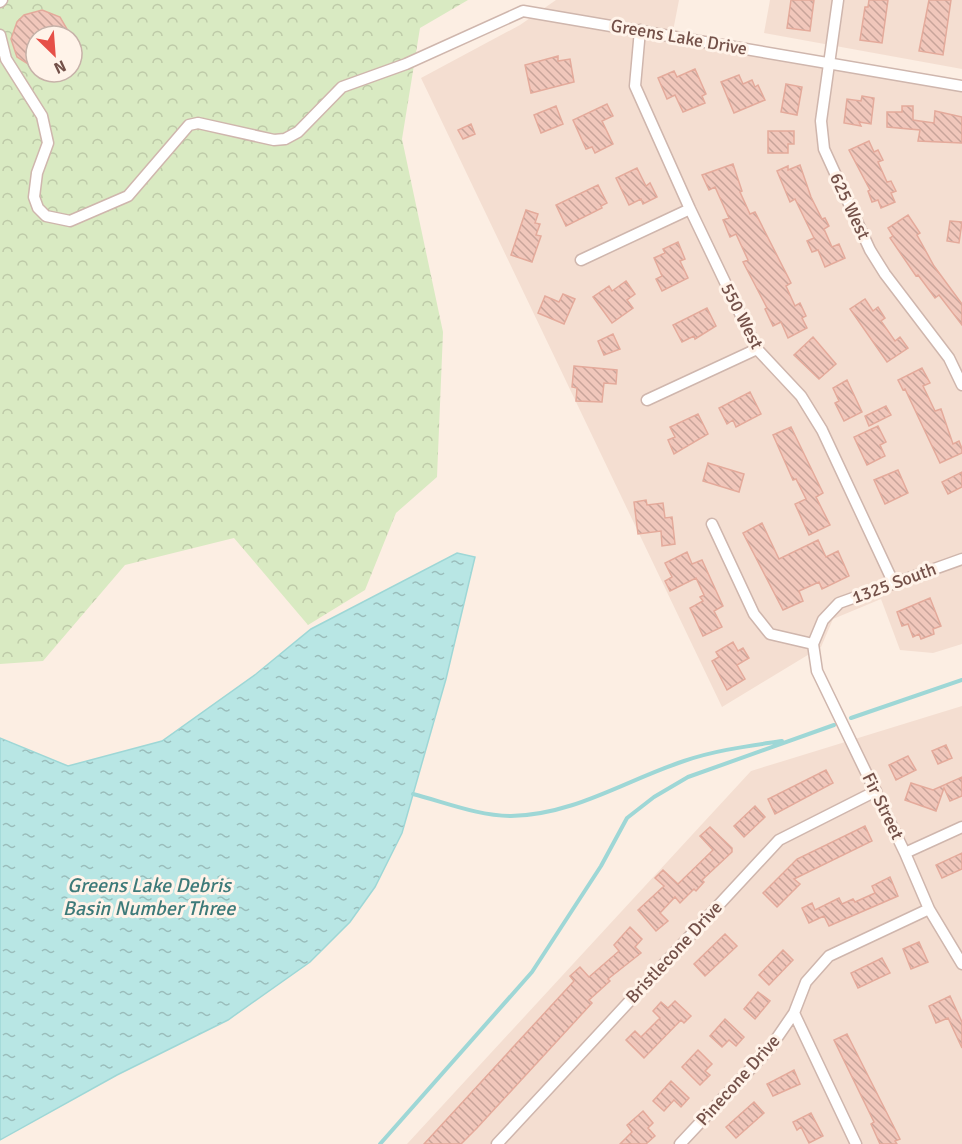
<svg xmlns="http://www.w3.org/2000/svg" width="962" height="1144" viewBox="0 0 962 1144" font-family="Signika,sans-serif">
<defs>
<pattern id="forest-crowns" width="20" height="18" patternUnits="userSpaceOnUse" patternTransform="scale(1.5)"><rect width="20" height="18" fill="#d9eac2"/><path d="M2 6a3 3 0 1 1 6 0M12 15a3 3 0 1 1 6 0" fill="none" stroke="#becaa8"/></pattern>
<pattern id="water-ripples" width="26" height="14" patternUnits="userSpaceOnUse" patternTransform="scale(1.5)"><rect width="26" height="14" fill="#b8e6e4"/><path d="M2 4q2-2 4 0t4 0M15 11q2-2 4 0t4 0" fill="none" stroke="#9abdbb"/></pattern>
<pattern id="building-back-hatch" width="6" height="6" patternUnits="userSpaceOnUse" patternTransform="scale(1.5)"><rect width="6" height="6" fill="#f1c7bb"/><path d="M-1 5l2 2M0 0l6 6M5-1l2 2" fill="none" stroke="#c8a49a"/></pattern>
</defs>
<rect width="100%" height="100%" fill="#fceee3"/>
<path fill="#f4ded1" d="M556 0H679L673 31 962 84V644L933 653 900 650 881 599 833 619 821 647 722 707 421 78 520 25Z
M770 0H962V69L764 33Z
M962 706V1144H407L751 771Z"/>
<path fill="url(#forest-crowns)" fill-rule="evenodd" d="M0 0H468L420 28 402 139 443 332 437 477 396 513 365 590 308 625 234 538 125 565 43 661 0 664ZM36 36H72V72H36Z"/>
<path fill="url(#water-ripples)" stroke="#9ed7d6" stroke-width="1.5" d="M457 553 475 557 446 679 402 833 375 887 350 922 310 962 228 1020 117 1075 0 1140V738L68 766 162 741 256 674 311 629Z"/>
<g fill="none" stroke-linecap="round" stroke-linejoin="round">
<path stroke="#9ed7d6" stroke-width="4" d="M851 718 962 680
M413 794C444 802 479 816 511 816 574 815 626 780 684 761 716 750 749 746 782 741
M380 1144 532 972 601 866 627 818 654 797 688 777 834 725"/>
</g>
<path fill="url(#building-back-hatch)" stroke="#e4aa9b" stroke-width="1.5" d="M791 0H814L810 31 787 28Z
M869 0H888L882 43 860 40 865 7H868Z
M929 0H951L943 55 919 51Z
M42 10 60 17 71 36H36V69L17 57 11 39 17 22 24 15Z
M558 56V61L570 59 574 82 531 93 525 65Z
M695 69 706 94 702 96 705 103 683 112 675 95 667 99 658 78 674 71 677 77Z
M739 75 743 84 752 80 755 87 758 85 765 100 734 113 721 82Z
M786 84 802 87 797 115 781 112Z
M862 96 874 98 871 124 859 122 861 126 844 123 847 99 861 101Z
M607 104 613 116 602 121 613 144 595 153 592 147 586 149 573 120Z
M556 106 563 124 541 133 534 115Z
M902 106H913V120L934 123 935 111 962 117V143L918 141 920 130 887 127V112H902Z
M471 124 475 134 463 139 458 130Z
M768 131H794V144H788V153H768Z
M869 141 874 152 878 150 883 160 878 162 887 182 891 181 896 191 891 193 895 202 881 208 878 200 872 202 868 191 870 190 849 150Z
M733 164 742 191 740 192 750 214 755 212 791 283 786 286 795 306 800 303 806 316 802 318 807 328 788 338 781 322 773 326 765 309 767 308 743 262 748 260 736 234 730 237 723 220 729 218 715 187 709 190 702 175Z
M800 165 811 197 822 219 825 218 829 226 824 229 832 247 839 244 845 258 825 267 818 250 812 252 807 241 814 238 795 199 790 202 777 171 788 166V170Z
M637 168 646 186 650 183 657 197 643 204 641 199 629 205 616 178Z
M598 185 607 203 601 206 602 208 566 226 556 205Z
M526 210 538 214 535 223 540 224 536 235 541 236 532 262 511 255Z
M908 215 920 233 917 235 934 266 962 304V325L939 295 935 298 918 275 916 276 890 238 893 236 888 228Z
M950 221 962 222 959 243 947 241Z
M678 242 685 259 680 261 688 278 662 291 656 279 662 276 654 258 665 253 663 249Z
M626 281 635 294 627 300 633 308 612 323 593 297 609 286 612 291Z
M563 294 575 299 564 324 538 313 545 296 559 302Z
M865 299 873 311 878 307 885 318 881 321 895 341 900 337 908 348 887 362 850 309Z
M707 308 716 326 695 339 694 336 682 342 673 325Z
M613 334 620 349 604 355 598 341Z
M813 337 836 364 819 379 794 355Z
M574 366 617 370 616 384 604 383 602 402 576 401 577 388 572 387Z
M922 368 930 383 923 386 935 411 941 409 953 444 959 441 962 449V453L940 463 905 389 903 390 898 380Z
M847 380 862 412 844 421 835 403 839 401 833 388Z
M750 392 761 414 736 427 733 420 727 424 719 408Z
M886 406 891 415 869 426 865 416Z
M698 414 708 434 674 454 668 440 675 437 670 427Z
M878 426 886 442 880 445 885 456 867 465 854 437Z
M791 427 823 493 816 497 830 525 809 535 795 504 806 499 796 479 793 480 773 435Z
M708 463 744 474 739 492 703 481Z
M898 470 908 493 885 504 874 480Z
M962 472V487L948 494 942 482Z
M646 500 647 505 663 503 665 518 672 517 675 544 662 546 661 531 638 534 634 502Z
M762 523 779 559 818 540 826 557 838 551 849 576 822 589 819 582 799 591 803 601 783 610 743 533Z
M687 552 692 564 702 560 723 606 714 611 722 627 703 636 690 608 703 601 700 597 704 595 696 578 670 591 665 581 672 577 665 563Z
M930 598 941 626 933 629 934 634 921 639 919 634 913 637 908 624 902 626 897 612Z
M733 642 738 651 743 648 749 658 737 665 745 679 727 690 712 661 719 657 716 652Z
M946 745 952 758 938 764 932 751Z
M908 756 916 770 896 780 889 765Z
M826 770 833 783 775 814 768 799Z
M962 777V796L950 801 944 788 936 811 905 800 911 783 933 790Z
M755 806 765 817 744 837 734 826Z
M865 826 872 841 794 879 800 884 777 907 763 893 797 859Z
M710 827 732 848V852L702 880 704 882 696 891 694 889 680 903 675 897 660 913 668 921 656 931 638 910 664 886 655 878 663 870 678 884 713 850 700 836Z
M962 853V869L942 878 936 865Z
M890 877 898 896 829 926 824 916 809 923 802 908 812 903 815 910 839 898 842 904 853 899 855 902 875 893 872 886Z
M630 927 642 939 635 947 641 953 608 979 610 981 589 1000 592 1003 477 1128 461 1144H424L574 981 570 976 580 967 589 977 619 951 614 945Z
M725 934 737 946 705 976 694 964Z
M919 942 928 962 911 969 903 949Z
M783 950 793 960 769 985 759 975Z
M882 958 890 973 858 988 851 973Z
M758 992 770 1001 755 1019 744 1009Z
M950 996 962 1022V1048L948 1018 936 1023 929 1006Z
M675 1001 691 1016 684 1023 681 1020 644 1058 626 1040 635 1031 641 1037 660 1018 653 1011 661 1002 668 1008Z
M725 1019 744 1037 736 1046 729 1040 722 1047 710 1036Z
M847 1034 900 1139 895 1141 897 1144H880L871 1124 874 1122 834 1040Z
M698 1050 712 1064 705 1071 710 1075 700 1085 682 1067Z
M794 1070 800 1084 773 1096 767 1084Z
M671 1081 689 1098 681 1107 674 1100 664 1111 653 1101Z
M754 1102 764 1113 736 1138 726 1127Z
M643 1111 653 1123 648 1128 655 1136 646 1144H620L632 1132 627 1125Z
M811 1113 823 1136 809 1143 801 1127 797 1130 793 1122Z"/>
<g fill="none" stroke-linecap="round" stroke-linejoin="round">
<g stroke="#cfb6ad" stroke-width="13">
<path id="street" d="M838 0 821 121 824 149 870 250 885 274 949 358 962 385
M0 2 2 0
M640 30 635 86 690 209 757 349 801 396 822 430 894 584
M0 35 6 59 42 116 48 143 37 173 34 197 38 208 46 216 70 221 128 196 189 125 198 123 274 140 285 139 298 132 342 87 406 64 523 11 962 86
M581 260 690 209
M647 400 757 349
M712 524 754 614 770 634 813 644
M813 644 817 671 905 853 929 909 962 964
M813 644 823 620 839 603 962 559
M905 853 962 827
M794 1013 856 1144
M497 1144 779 840 876 791
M680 1144 770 1048 794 1013 806 982 829 956 929 909"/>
</g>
<use href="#street" stroke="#fff" stroke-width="10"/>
</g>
<g text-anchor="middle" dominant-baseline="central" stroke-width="6" stroke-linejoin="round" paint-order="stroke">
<g font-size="18" fill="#745149" stroke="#fff3e9">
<text transform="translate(679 37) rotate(10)">Greens Lake Drive</text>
<text transform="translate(850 206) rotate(65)">625 West</text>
<text transform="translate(742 316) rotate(63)">550 West</text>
<text transform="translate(894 583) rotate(-20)">1325 South</text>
<text transform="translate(883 806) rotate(64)">Fir Street</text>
<text transform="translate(674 952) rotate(-47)">Bristlecone Drive</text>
<text transform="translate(738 1080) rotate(-48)">Pinecone Drive</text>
</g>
<g font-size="20" font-style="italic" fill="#3d7a79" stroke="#fff3e9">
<text x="149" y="885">Greens Lake Debris<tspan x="149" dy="23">Basin Number Three</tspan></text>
</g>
</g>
<g transform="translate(54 54) rotate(155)"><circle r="28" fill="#fff3e9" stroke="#c7b2a9" stroke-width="1.5"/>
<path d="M0-4.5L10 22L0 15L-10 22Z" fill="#e65048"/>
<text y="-9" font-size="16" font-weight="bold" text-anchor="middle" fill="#745149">N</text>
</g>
</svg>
